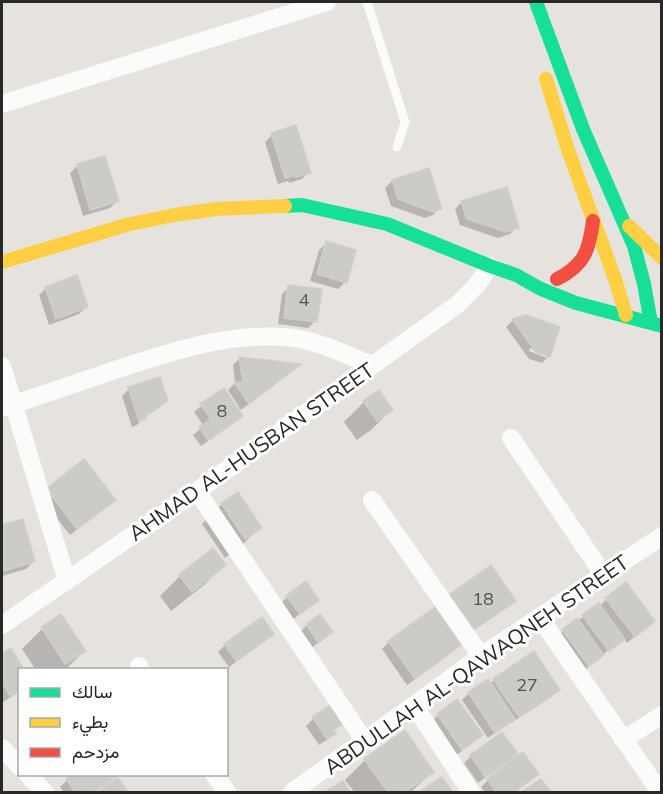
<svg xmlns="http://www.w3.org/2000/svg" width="663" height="794" viewBox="0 0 663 794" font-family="Mulish,Vazirmatn,sans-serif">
<rect width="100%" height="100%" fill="#e6e2de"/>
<path fill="#0003" fill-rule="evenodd" d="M272 135 309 172 302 179 289 183 288 181 278 184 265 142Z
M104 158 117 201 110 208 83 216 70 173 77 166Z
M428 170 440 208 433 215 425 218 391 206 385 188 392 181Z
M462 202 517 227 510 234 498 238 460 225 455 209Z
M326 243 345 282 338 289 310 281 319 250Z
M289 287 315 321 308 328 278 324 282 294Z
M46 288 86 307 79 314 49 325 39 295Z
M526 316 559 328 549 356 542 363 529 359 506 327 513 320ZM530 348 547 354V358L529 351Z
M240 358 292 370 241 410 228 390 235 383 233 365Z
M129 389 166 401 159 408 144 417 137 425 132 427 122 396Z
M364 402 391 410 371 430 357 440 344 422Z
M201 406 241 416 234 423 201 446 193 435 204 426 194 412Z
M47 490 107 507 70 535 40 497Z
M222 504 260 527 240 547 225 558 202 524Z
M22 521 33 562 26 569 2 576V527Z
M224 565 204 585 171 611 160 596 180 576Z
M625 584 653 621 627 643 623 638 582 672 556 638 563 631 599 606Z
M287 597 310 606 292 620 280 604Z
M514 600 507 607 466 636 443 603Z
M307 625 331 632 324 639 311 648 300 632Z
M42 629 84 651 65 670H36L22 649Z
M272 634 265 641 229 667 218 652 225 645Z
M389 642 459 645 452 652 407 685 382 649Z
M10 650 20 670V691L3 702 2 699V656Z
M494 680 558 690 551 697 511 723 510 722 488 738 462 700 469 693 490 684Z
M457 701 481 735 474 742 455 756 431 722 438 715Z
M313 719 341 724 333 732 334 733 327 740 319 745 306 726Z
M502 734 516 754 509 761 478 783 464 763 471 756Z
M365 760 432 772 411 792H354L345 780Z
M537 774 514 792H485L481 787 488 780Z
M115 776 108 783 93 792H64L60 787 67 780Z"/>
<path fill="#cdcbc8" stroke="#d1ceca" stroke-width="1.5" d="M296 125 311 173 296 177 295 175 285 178 271 133Z
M105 156 119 201 90 210 77 164Z
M429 168 442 209 433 212 398 199 392 180Z
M507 187 519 228 506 232 467 219 461 201Z
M326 241 356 250 347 283 317 274Z
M77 275 88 307 56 319 45 287Z
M288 285 322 289 317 322 284 318Z
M526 315 560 327 550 357 536 352 512 319Z
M239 357 301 364 249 404 234 382H243Z
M160 377 168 401 145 416 146 418 139 421 128 387Z
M224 388 243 416 208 440 199 427 211 419 200 404Z
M379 390 393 410 377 421 363 401Z
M84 459 116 500 77 529 46 489Z
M238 492 262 528 245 539 221 503Z
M23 519 35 562 3 571 2 567V525Z
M213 548 226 565 192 592 179 575Z
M491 565 516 601 474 630 449 595Z
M306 581 319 600 300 614 286 596Z
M626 582 655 621 635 637 605 598Z
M599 603 625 639 609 651 582 615Z
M435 607 461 645 415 679 388 641Z
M61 614 86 651 65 664 41 627Z
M320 614 333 632 318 642 306 624Z
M262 617 274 634 236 661 224 644Z
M577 618 604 655 589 666 562 630Z
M11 648 24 670H20V690L10 696 2 682V654Z
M534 651 560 690 519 717 493 679Z
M488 679 515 719 495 733 468 692Z
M457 699 483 735 462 750 437 714Z
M331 705 343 724 333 730 336 734 327 739 312 717Z
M405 730 434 772 405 792H388L364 759Z
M502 732 518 754 485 777 470 755Z
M523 752 539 774 514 792H496L487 779Z
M74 774H116L117 776 91 792H75L66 779Z
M442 777 453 792H419Z
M118 778 128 792H97Z
M541 779 551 792H521Z
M343 781 350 792H325Z"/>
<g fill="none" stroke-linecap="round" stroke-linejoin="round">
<path stroke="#fbfbfa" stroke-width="9" d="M367 2 405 122 397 147"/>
<path stroke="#fbfbfa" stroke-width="18" d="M2 104 327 2
M2 366 67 581
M2 408C39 396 77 383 115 370 170 352 225 333 285 337 315 339 344 354 372 365
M511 438 603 574
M197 491 364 740
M372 500 481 656
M540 618 660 792
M2 625 197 491 458 304 476 286 490 266
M139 666 141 670
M414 705 471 792
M623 740 662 715
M2 748 20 767
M27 774 45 792
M214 774 227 792
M292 792 414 705 481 656 662 536"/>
<path stroke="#16e098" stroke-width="14" d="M536 2 583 129 634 246 644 284 651 323
M285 206 302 205 387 224 490 266 516 275 541 289 576 303 662 326"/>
<path stroke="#ffcf43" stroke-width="14" d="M546 79 568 150 615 279 626 315
M629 226 662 258
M2 262 130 224 175 215 216 209 285 206"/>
<path stroke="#f24e42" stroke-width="14" d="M557 279C585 265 589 250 593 221"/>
</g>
<g text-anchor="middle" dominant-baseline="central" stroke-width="6" stroke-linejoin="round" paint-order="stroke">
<g font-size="18" fill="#525251">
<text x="304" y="299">4</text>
<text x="222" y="410">8</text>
<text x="483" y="598">18</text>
<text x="527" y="684">27</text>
</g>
<g font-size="21" fill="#282828" stroke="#fff">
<text transform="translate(251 451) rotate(-35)">AHMAD AL-HUSBAN STREET</text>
<text transform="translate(476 664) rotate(-35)">ABDULLAH AL-QAWAQNEH STREET</text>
</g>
</g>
<rect width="663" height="794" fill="none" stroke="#282828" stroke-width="6"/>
<rect x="18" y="668" width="210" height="108" fill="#ffffff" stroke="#a9a9a9" stroke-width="1.5"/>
<rect x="30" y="688" width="30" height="9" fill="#16e098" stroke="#a9a9a9" stroke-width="1.5"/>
<text x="72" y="698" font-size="18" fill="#282828">سالك</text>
<rect x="30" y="718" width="30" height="9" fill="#ffcf43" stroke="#a9a9a9" stroke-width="1.5"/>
<text x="72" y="728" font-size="18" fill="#282828">بطيء</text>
<rect x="30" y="748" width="30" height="9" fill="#f24e42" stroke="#a9a9a9" stroke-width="1.5"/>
<text x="72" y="758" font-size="18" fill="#282828">مزدحم</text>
</svg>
